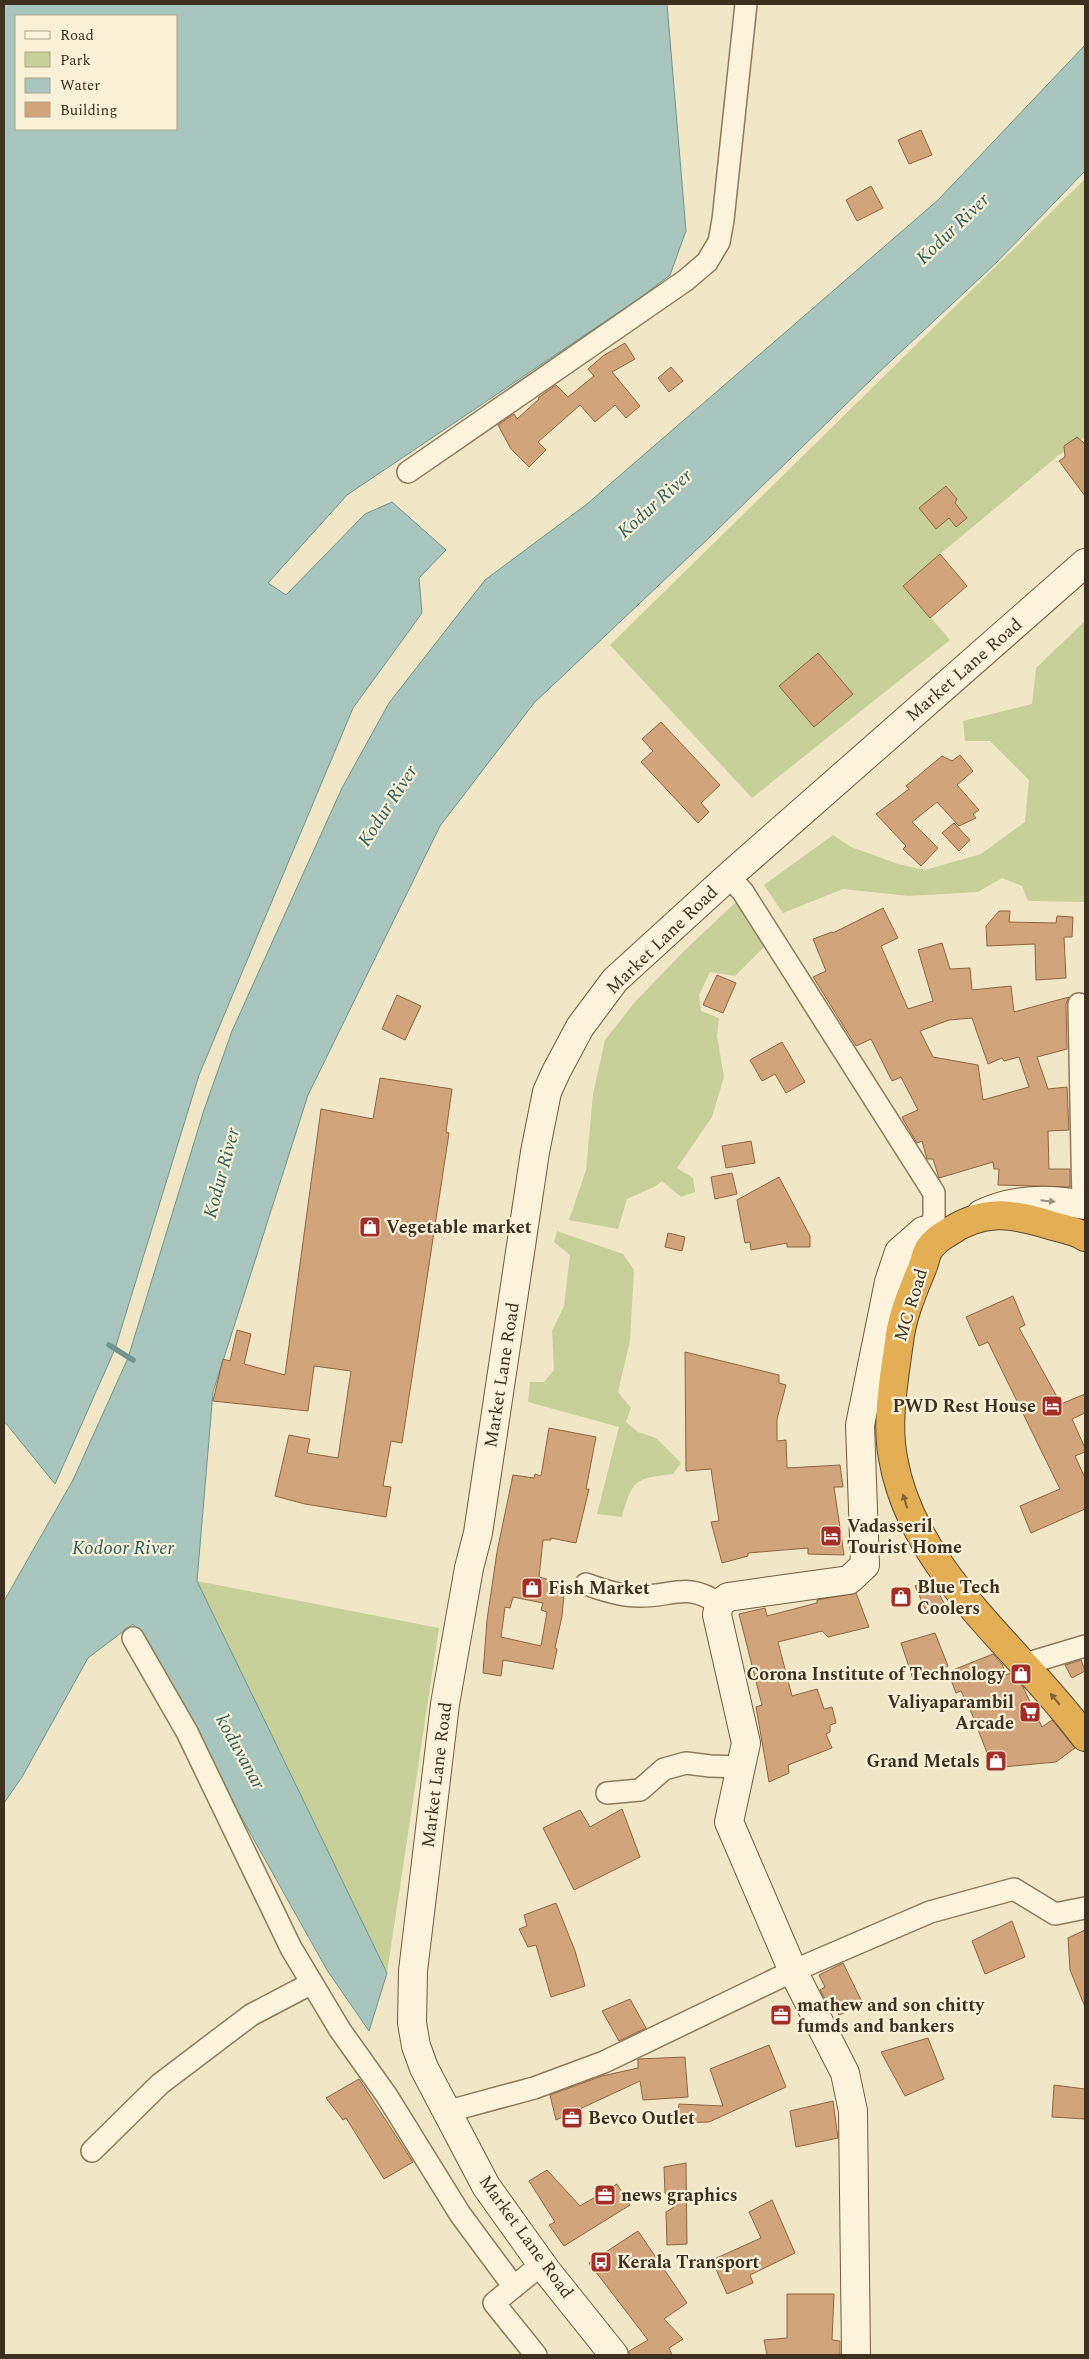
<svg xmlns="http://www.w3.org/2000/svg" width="1089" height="2359" viewBox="0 0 1089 2359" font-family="Spectral,serif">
<rect width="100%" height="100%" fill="#f1e7c7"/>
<path fill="#c7d099" d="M1085 179V437L1059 455 903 585 950 640 752 798 610 645Z
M1085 621V902L1028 901 1022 886 1002 878 978 892 908 896 843 889 783 913 764 885 833 835 851 847 898 864 925 870 981 854 1025 822 1029 780 990 741H965L963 721 1032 704 1036 668Z
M739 899 768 943 735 976 710 972 699 995 701 1011 719 1018 717 1036 724 1077 712 1117 677 1168 693 1178 695 1192 681 1197 662 1181 656 1186 627 1199 618 1229 569 1220 586 1170 593 1094 605 1040 634 1003 684 951Z
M557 1231 623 1254 634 1270 630 1341 618 1392 631 1408 626 1422 638 1432 656 1438 681 1463 673 1474C634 1479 633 1479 622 1517L597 1514 619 1427 528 1402 530 1382H544L554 1370 552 1331 564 1306 570 1255 554 1242Z
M197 1581 439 1628 387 1973Z"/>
<path fill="#a8c5be" stroke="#6e948d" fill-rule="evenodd" d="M4 4H667L686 231 670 275 637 300 347 495 268 583 286 595 365 514 392 502 446 550 419 578 422 613 353 708 199 1075 115 1349 55 1484 4 1421ZM16 16H176V129H16Z
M1085 45V171L996 263 877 374 712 535 534 703 440 826 308 1095 213 1392 197 1581 387 1973 369 2031 327 1970 133 1624 88 1658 22 1777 4 1803V1601L73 1480 128 1358 204 1110 232 1031 342 788 389 703 485 580 587 504 938 200Z"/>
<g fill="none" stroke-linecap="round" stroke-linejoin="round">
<path stroke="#6e948d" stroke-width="5.5" d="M109 1345 133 1360"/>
</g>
<path fill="#d1a47b" stroke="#8f643f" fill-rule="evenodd" d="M921 130 932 155 909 164 898 140Z
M871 186 883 208 857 221 846 200Z
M625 343 635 359 612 372 640 406 626 418 615 405 595 422 580 405 538 442 546 450 529 467 511 449 498 425 514 414 517 419 539 399 538 398 556 385 568 397 594 376 588 369 603 356Z
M671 367 683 381 669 392 658 378Z
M1077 437 1085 444V496L1059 461 1065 457 1064 446Z
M946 486 957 499 955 503 967 518 956 527 949 518 936 529 919 508Z
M940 554 967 586 930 618 903 586Z
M818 653 853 694 814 727 779 686Z
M661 722 720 785 701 803 709 812 698 823 641 762 653 751 642 739Z
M960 755 973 771 957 785 979 810 973 814 976 818 959 826 937 802 912 822 938 848 921 866 903 849 906 846 876 814 909 789 906 786 942 756 952 761Z
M954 823 970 840 959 851 942 833Z
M883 908 898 938 881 946 908 1009 933 1001 918 950 942 943 950 969 970 968 972 990 1011 986 1014 1012 1069 997 1066 1004 1067 1049 1037 1057 1048 1089 1067 1087 1069 1130 1048 1131 1049 1169H1070V1187L998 1185 999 1169H994L993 1162 939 1178 933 1159H927L922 1141 917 1143 904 1121 902 1117 918 1110 901 1077 892 1081 871 1039 856 1046 813 977 826 971 813 939 832 932 833 933ZM972 1018 988 1064 1002 1058 1004 1061 1019 1057 1029 1087 983 1100 978 1065 933 1057 920 1031 949 1020Z
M999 911H1010L1009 922 1056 923 1057 916 1073 917 1072 937H1064L1066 978 1036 980 1035 944 987 946 986 926Z
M717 975 736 983 723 1013 703 1005Z
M397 995 421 1006 405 1040 382 1029Z
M782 1042 805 1082 786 1093 775 1074 762 1081 750 1060Z
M380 1078 452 1089 446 1132 449 1133 402 1443 391 1441 383 1486 391 1487 386 1517 305 1504 275 1496 289 1435 310 1439 307 1453 338 1458 351 1371 314 1366 308 1411 213 1401 223 1359 230 1361 237 1330 251 1334 244 1364 285 1375 321 1109 373 1119Z
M751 1141 755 1163 726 1168 722 1146Z
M732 1173 737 1194 715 1199 711 1177Z
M779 1177 810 1236V1247H787V1243L751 1250 750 1242 745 1243 737 1200Z
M668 1233 685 1237 682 1251 665 1247Z
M1013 1296 1025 1325 1019 1328 1061 1404 1085 1394V1413L1072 1419 1085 1448V1452L1075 1456 1085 1478V1509L1031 1533 1020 1506 1060 1489 988 1342 979 1346 966 1317Z
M685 1352 779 1375V1383L786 1385 777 1419V1441L786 1440 787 1468 840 1465 843 1487H834L844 1555 808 1554V1548L748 1553V1556L722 1563 711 1522 719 1521 711 1469 686 1471Z
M549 1428 596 1437 586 1489H589L576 1543 551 1538V1540H543L539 1577 565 1584 562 1616 555 1648 557 1649 553 1669 503 1660 501 1676 483 1673 487 1620 497 1552 513 1475 534 1478 535 1474 541 1476ZM513 1597 543 1603 541 1610 547 1612 541 1646 501 1637 505 1607 510 1608Z
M931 1579 944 1603 926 1611 915 1586Z
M856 1593 869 1627 828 1637 822 1631 778 1642 792 1696 817 1689 824 1709 832 1707 836 1723 830 1725V1732L826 1734 832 1748 788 1765 789 1773 769 1782 756 1707 762 1705 739 1614 765 1608 767 1616 817 1603V1600Z
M935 1633 948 1666 928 1676 924 1675 913 1679 901 1643Z
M993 1654 1002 1664 1006 1675 1010 1673 1023 1687 1042 1727 1052 1720 1075 1748 1056 1762 993 1768 972 1714 961 1691 956 1693 948 1672Z
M1081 1660 1085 1671 1072 1678 1065 1665Z
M622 1809 640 1857 574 1890 543 1828 580 1810 590 1827Z
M556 1903 575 1951 585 1986 551 1997 536 1945 528 1947 519 1929 527 1926 524 1915Z
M1012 1921 1025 1957 985 1974 972 1941Z
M1085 1930V2007L1070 1970 1068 1938Z
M843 1963 863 2004 839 2015 832 2002 828 2004 820 1990 825 1987 819 1975Z
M630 1999 646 2028 619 2041 602 2011Z
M928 2038 944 2079 905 2096 881 2052Z
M769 2045 786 2087 709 2122 676 2123 679 2104 723 2106 710 2069Z
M685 2057 688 2097 643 2100 640 2081 556 2120 550 2095 602 2076 638 2068V2059Z
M359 2079 413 2162 384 2179 346 2118 343 2120 326 2098Z
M1054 2085 1085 2089V2119L1052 2117Z
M833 2101 838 2138 796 2147 790 2111Z
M686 2163 687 2244 667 2245 666 2212 674 2207 665 2193 664 2167Z
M547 2170 580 2206 617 2184 630 2205 564 2246 549 2225 555 2222 529 2181Z
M772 2200 795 2253 750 2275 753 2283 727 2294 712 2260 761 2238 749 2212Z
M638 2231 687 2303 664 2319 683 2339 669 2348 672 2355H629V2351L648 2340 589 2263Z
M787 2294H834L832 2340 840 2341V2355H767L764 2340 787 2338Z"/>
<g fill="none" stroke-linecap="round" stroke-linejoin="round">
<g stroke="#8e795b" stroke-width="24">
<path id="street" d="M408 472 686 280 707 262 719 242 723 220 746 4
M729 876 743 892 934 1193V1220L923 1231
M1079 1004 1083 1204
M586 1584C602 1590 620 1596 638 1596 672 1597 687 1581 719 1604
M133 1638 187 1732 291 1948 340 2030 387 2096 460 2214 514 2287
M1025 1664 1085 1646
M607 1793 640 1790 664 1769 686 1763 710 1766 741 1767
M449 2111 534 2088 604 2062 793 1971 930 1912 1014 1889 1055 1914 1085 1908
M92 2151 160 2084 251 2015 312 1983
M536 2355 494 2303 542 2264"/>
</g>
<g stroke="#705a3e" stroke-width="30">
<path id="secondary" d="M981 1214C1014 1198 1049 1198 1085 1205
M614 2355 546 2270 486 2186 424 2068 416 2046 412 2023 413 1971 445 1704 469 1568 478 1533 535 1152 547 1092 556 1072 580 1027 615 980 729 876 1085 563
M856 2355 853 2111 845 2073 793 1971 729 1822 746 1743 717 1615 719 1604 728 1597 849 1580 865 1565 860 1425 889 1282 899 1252 923 1231 935 1242"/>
</g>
<g stroke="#5c472f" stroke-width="30">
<path id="highway" d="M1085 1237C1076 1231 1064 1229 1053 1226 1013 1213 982 1208 946 1234 939 1238 934 1242 929 1249 926 1254 925 1261 923 1266 913 1291 902 1315 899 1342 894 1379 886 1421 893 1458 912 1571 1021 1649 1085 1737"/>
</g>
<use href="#street" stroke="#fbf3db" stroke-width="21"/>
<use href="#secondary" stroke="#fbf3db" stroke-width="28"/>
<use href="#highway" stroke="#e4ae54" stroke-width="28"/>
</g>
<defs><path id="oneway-solid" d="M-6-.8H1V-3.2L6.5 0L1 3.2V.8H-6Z" transform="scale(1.25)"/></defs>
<use fill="#9c927d" href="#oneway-solid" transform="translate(1048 1201) rotate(6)"/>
<g fill="#806234">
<use href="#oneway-solid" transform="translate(905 1501) rotate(-107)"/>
<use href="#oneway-solid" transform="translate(1055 1699) rotate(-130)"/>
</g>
<defs>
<g id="shop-square" transform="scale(1.125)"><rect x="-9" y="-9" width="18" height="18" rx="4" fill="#a12e27" stroke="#f8f0d7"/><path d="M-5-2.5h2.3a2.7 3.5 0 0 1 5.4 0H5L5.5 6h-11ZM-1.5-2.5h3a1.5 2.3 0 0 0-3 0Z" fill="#fff"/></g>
<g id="hotel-square" transform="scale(1.125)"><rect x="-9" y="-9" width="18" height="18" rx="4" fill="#a12e27" stroke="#f8f0d7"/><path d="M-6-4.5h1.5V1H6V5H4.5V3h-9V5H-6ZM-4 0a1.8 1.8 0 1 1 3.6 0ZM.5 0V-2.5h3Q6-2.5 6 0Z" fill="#fff"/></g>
<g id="supermarket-square" transform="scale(1.125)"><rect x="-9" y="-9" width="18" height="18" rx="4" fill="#a12e27" stroke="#f8f0d7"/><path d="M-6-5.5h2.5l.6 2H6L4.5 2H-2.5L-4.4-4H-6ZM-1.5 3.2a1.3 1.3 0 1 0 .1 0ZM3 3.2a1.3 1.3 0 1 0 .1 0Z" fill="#fff"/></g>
<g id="office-square" transform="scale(1.125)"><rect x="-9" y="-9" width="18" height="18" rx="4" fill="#a12e27" stroke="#f8f0d7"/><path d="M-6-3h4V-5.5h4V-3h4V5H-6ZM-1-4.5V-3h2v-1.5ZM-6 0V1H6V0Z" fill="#fff"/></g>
<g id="bus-square" transform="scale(1.125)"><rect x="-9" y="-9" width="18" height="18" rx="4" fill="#a12e27" stroke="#f8f0d7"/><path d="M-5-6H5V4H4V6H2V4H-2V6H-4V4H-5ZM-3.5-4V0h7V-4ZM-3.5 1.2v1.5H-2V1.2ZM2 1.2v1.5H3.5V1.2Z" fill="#fff"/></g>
</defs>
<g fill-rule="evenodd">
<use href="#shop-square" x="370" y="1227"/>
<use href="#hotel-square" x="1052" y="1406"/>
<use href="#hotel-square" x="831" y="1536"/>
<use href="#shop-square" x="532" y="1588"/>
<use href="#shop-square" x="901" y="1597"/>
<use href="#shop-square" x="1021" y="1674"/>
<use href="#supermarket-square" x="1030" y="1712"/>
<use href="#shop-square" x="996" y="1761"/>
<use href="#office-square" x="781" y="2015"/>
<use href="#office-square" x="572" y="2118"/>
<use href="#office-square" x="605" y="2195"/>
<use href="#bus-square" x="601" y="2262"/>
</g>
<g text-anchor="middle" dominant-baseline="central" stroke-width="4.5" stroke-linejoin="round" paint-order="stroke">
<g font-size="18" fill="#3e301f" stroke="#f8f0d7">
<text transform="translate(964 670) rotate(-41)">Market Lane Road</text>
<text transform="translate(662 940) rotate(-44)">Market Lane Road</text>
<text transform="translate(911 1305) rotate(-73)">MC Road</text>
<text transform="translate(502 1375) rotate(-81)">Market Lane Road</text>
<text transform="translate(437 1775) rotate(-83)">Market Lane Road</text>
<text transform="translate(526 2237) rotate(54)">Market Lane Road</text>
</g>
<g font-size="18" font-weight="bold" fill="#3e301f" stroke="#f8f0d7" text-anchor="start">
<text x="386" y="1227">Vegetable market</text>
<text x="1036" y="1406" text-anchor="end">PWD Rest House</text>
<text x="847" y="1526">Vadasseril<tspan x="847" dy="21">Tourist Home</tspan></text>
<text x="917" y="1587">Blue Tech<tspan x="917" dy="21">Coolers</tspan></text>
<text x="548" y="1588">Fish Market</text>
<text x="1005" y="1674" text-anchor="end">Corona Institute of Technology</text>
<text x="1014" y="1702" text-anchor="end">Valiyaparambil<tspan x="1014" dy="21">Arcade</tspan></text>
<text x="980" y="1761" text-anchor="end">Grand Metals</text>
<text x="797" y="2005">mathew and son chitty<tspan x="797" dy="21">fumds and bankers</tspan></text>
<text x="588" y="2118">Bevco Outlet</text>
<text x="621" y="2195">news graphics</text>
<text x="617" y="2262">Kerala Transport</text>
</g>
<g font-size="19" font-style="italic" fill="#2e5e5e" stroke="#f8f0d7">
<text transform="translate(953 229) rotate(-44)">Kodur River</text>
<text transform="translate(655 504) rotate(-42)">Kodur River</text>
<text transform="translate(388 806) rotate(-57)">Kodur River</text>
<text transform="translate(222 1173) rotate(-75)">Kodur River</text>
<text x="123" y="1548">Kodoor River</text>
<text transform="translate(240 1752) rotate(61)">koduvanar</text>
</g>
</g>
<rect width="1089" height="2359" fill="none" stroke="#3e301f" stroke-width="10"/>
<rect x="15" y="15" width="162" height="115" fill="#f8f0d7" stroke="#aea38d"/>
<rect x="25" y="31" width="25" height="8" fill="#fbf3db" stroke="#aea38d"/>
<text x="60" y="40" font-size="15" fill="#3e301f">Road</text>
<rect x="25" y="52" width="25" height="15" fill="#c7d099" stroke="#aea38d"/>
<text x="60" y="65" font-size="15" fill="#3e301f">Park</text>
<rect x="25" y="78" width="25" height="15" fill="#a8c5be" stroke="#aea38d"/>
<text x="60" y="90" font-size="15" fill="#3e301f">Water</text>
<rect x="25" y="102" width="25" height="15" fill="#d1a47b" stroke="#aea38d"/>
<text x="60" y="115" font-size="15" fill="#3e301f">Building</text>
</svg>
